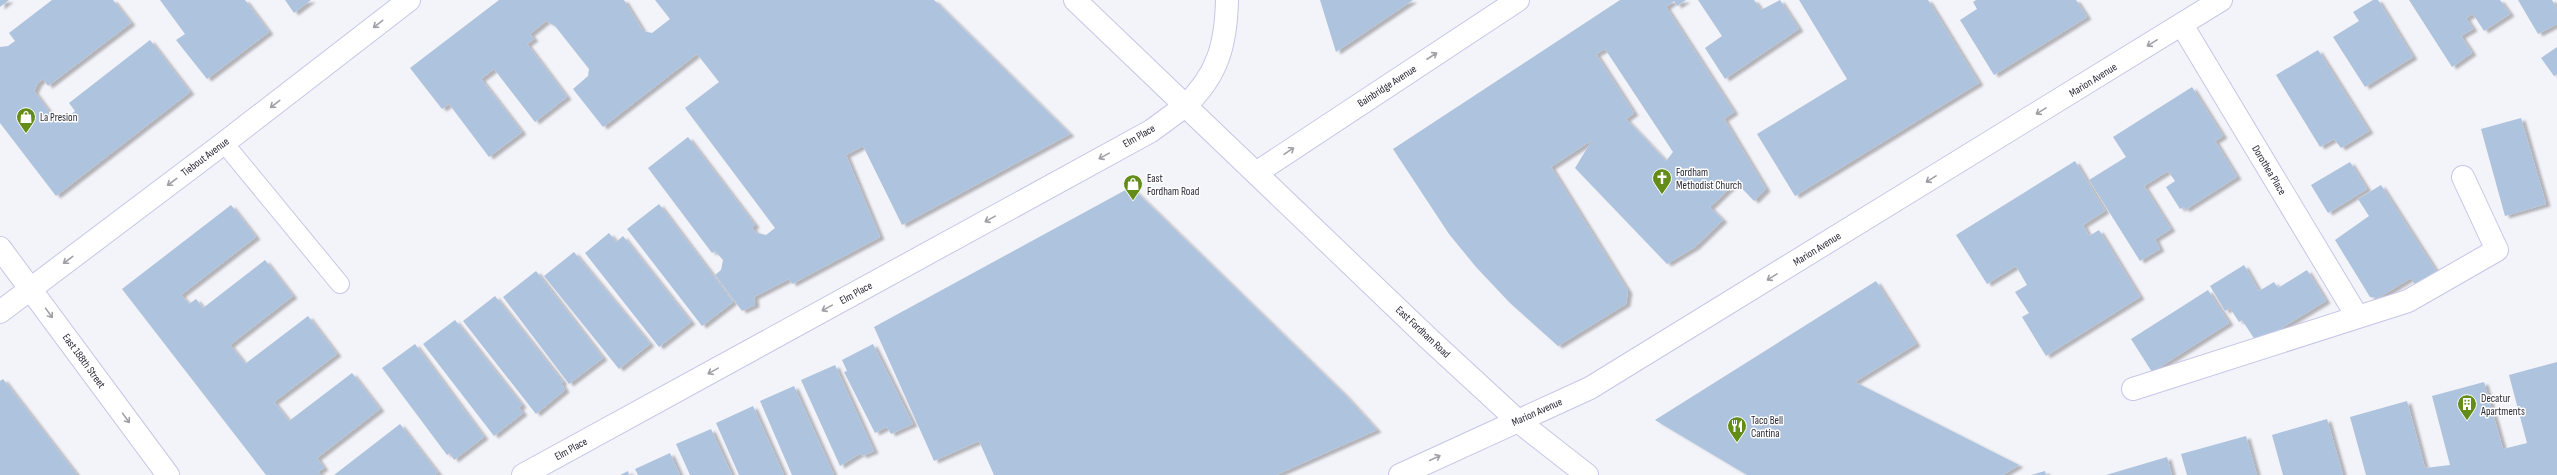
<svg xmlns="http://www.w3.org/2000/svg" width="2557" height="475" viewBox="0 0 2557 475" font-family="'Sofia Sans Condensed',sans-serif">
<defs>
<filter id="shadow"><feDropShadow dx="4.5" dy="2.5" stdDeviation="1" flood-color="#0004"/></filter>
</defs>
<rect width="100%" height="100%" fill="#f3f3fa"/>
<path fill="#adc3de" fill-rule="evenodd" filter="url(#shadow)" d="M0 0H9L0 7Z
M52 0H113L131 23 48 86 43 79 38 83 34 91 56 121 64 120 75 111 69 103 150 40 190 92 56 196 0 123V47L8 46 15 41 9 33Z
M160 0H245L269 32 207 79 176 40 185 34Z
M285 0H311L294 13Z
M499 0H624L643 31 652 33 670 19 655 0H934L1070 134 902 225 863 146 846 155 880 237 792 284 789 279 754 297 755 305 742 311 715 275 721 270 723 260 715 251 712 253 648 168 688 137 755 225 752 228 757 233 766 235 775 228 685 108 719 82 697 54 603 127 573 89 588 76 589 69 555 26 546 21 530 34 534 39 527 44 567 97 535 122 494 69 481 79 522 132 489 157 449 104 442 109 410 68Z
M1320 0H1413L1336 52Z
M1620 0H1686L1677 6 1674 1 1666 7 1734 112 1724 119 1766 189 1754 201 1736 182 1710 207 1723 220 1695 247 1667 264 1575 168 1592 140 1551 167 1628 291 1626 304 1558 346 1510 303 1476 267 1449 234 1393 149ZM1605 49 1673 152 1666 161 1626 119 1634 113 1596 54Z
M1698 0H1754L1761 10 1780 0 1799 29 1725 79 1705 48 1722 36Z
M1799 0H1928L1979 83 1795 196 1757 134 1847 79Z
M1976 0H2076L2087 17 1994 75 1960 20 1977 9 1973 2Z
M2373 0H2378L2413 57 2365 87 2333 37 2359 21 2353 12Z
M2409 0H2500L2510 14 2484 31 2473 14 2466 18 2473 29 2461 36 2472 53 2452 67Z
M2518 0H2552L2557 9V24L2538 34Z
M2557 47V74L2554 76 2541 58Z
M2318 50 2369 131 2341 148 2334 139 2320 147 2276 75Z
M2192 87 2223 136 2215 141 2237 177 2185 210 2184 207 2180 209 2166 187 2175 181 2168 171 2144 186 2171 229 2155 239 2160 249 2140 261 2089 180 2126 157 2113 137Z
M2521 118 2546 204 2505 216 2481 129Z
M2075 161 2105 211 2083 225 2089 236 2099 230 2140 297 2046 356 2022 317 2029 313 2015 292 2027 285 2016 266 1987 284 1956 235Z
M2350 162 2367 189 2328 213 2311 185Z
M2381 185 2438 274 2416 287 2411 278 2378 298 2370 297 2335 240 2369 216 2358 199Z
M1131 187 1345 395 1377 430 1276 475H994L979 441 934 461 874 327Z
M659 204 733 302 702 326 627 229Z
M231 205 256 237 181 295 189 304 196 299 203 308 265 260 293 296 230 345 245 364 308 316 337 354 274 402 289 421 352 373 380 409 317 458 324 468 318 472 321 475H266L122 289Z
M609 233 616 242 623 236 691 322 659 347 585 253Z
M574 252 650 344 619 369 544 276Z
M2244 265 2259 291 2274 282 2278 288 2307 270 2326 301 2257 343 2242 320 2239 322 2230 308 2225 311 2210 286Z
M536 271 603 358 569 384 503 297Z
M1876 281 1916 344 1855 382 2019 465 2003 475H1747L1655 420Z
M2208 290 2229 323 2152 372 2131 339Z
M495 296 563 382 561 383 565 390 536 414 463 321Z
M455 320 522 405 519 408 523 413 494 436 423 344Z
M415 344 484 437 454 460 450 453 447 455 382 368Z
M873 344 913 424 891 434 887 427 875 433 844 372 847 371 842 360Z
M2557 362V475H2366L2350 417 2407 401 2425 468 2450 465 2432 396 2484 382 2503 449 2527 443 2509 375Z
M835 365 874 451 862 456 861 453 840 466 801 380Z
M3 379 77 475H0V381Z
M794 386 834 475H792L760 401Z
M753 406 784 475H739L716 423Z
M2327 419 2343 475H2283L2272 435Z
M400 424 438 473 434 475H334Z
M711 429 732 475H690L676 444Z
M2246 436 2257 475H2187L2181 454Z
M670 453 680 475H638L635 469Z
M2167 457 2172 475H2106Z
M628 471 629 475H620Z
M2045 471 2046 475H2031Z"/>
<g fill="none" stroke-linecap="round" stroke-linejoin="round">
<g stroke="#c7c6e7" stroke-width="20">
<path id="lane" d="M224 143 340 284"/>
</g>
<g stroke="#c7c6e7" stroke-width="24">
<path id="street" d="M2182 25 2357 316
M1256 173 1518 0
M0 248 168 475
M0 312 224 143 409 0
M2133 389 2408 301 2497 250 2463 177
M523 475 1151 131 1185 106
M1400 475 1590 388 2221 0"/>
</g>
<g stroke="#c7c6e7" stroke-width="24">
<path id="secondary" d="M1185 106C1218 75 1226 44 1227 0"/>
</g>
<g stroke="#c7c6e7" stroke-width="24">
<path id="primary" d="M1075 0 1427 337 1518 421 1587 475"/>
</g>
<use href="#lane" stroke="#fff" stroke-width="18"/>
<use href="#street" stroke="#fff" stroke-width="22"/>
<use href="#secondary" stroke="#fff" stroke-width="22"/>
<use href="#primary" stroke="#fff" stroke-width="22"/>
</g>
<defs><path id="oneway-shaft" d="M-6 0H5M1.5-3L5.5 0L1.5 3" fill="none" stroke-width="1.6" stroke-linecap="round" stroke-linejoin="round"/></defs>
<g stroke="#9f9fa5">
<use href="#oneway-shaft" transform="translate(378 24) rotate(142)"/>
<use href="#oneway-shaft" transform="translate(2152 43) rotate(148)"/>
<use href="#oneway-shaft" transform="translate(1432 56) rotate(-33)"/>
<use href="#oneway-shaft" transform="translate(275 104) rotate(142)"/>
<use href="#oneway-shaft" transform="translate(2041 111) rotate(148)"/>
<use href="#oneway-shaft" transform="translate(1289 151) rotate(-34)"/>
<use href="#oneway-shaft" transform="translate(1104 156) rotate(151)"/>
<use href="#oneway-shaft" transform="translate(1931 179) rotate(148)"/>
<use href="#oneway-shaft" transform="translate(172 182) rotate(143)"/>
<use href="#oneway-shaft" transform="translate(990 219) rotate(151)"/>
<use href="#oneway-shaft" transform="translate(68 260) rotate(143)"/>
<use href="#oneway-shaft" transform="translate(1772 277) rotate(148)"/>
<use href="#oneway-shaft" transform="translate(827 308) rotate(151)"/>
<use href="#oneway-shaft" transform="translate(49 313) rotate(54)"/>
<use href="#oneway-shaft" transform="translate(713 371) rotate(151)"/>
<use href="#oneway-shaft" transform="translate(126 418) rotate(54)"/>
<use href="#oneway-shaft" transform="translate(1435 458) rotate(-25)"/>
</g>
<defs>
<g id="shop-pin" transform="scale(1)"><path d="M0 17L-7.5 6A9.5 9.5 0 1 1 7.5 6Z" fill="#638c19" stroke="#fff"/><path d="M-5-2.5h2.3a2.7 3.5 0 0 1 5.4 0H5L5.5 6h-11ZM-1.5-2.5h3a1.5 2.3 0 0 0-3 0Z" fill="#fff"/></g>
<g id="church-pin" transform="scale(1)"><path d="M0 17L-7.5 6A9.5 9.5 0 1 1 7.5 6Z" fill="#638c19" stroke="#fff"/><path d="M-1.2-6h2.4v3.5h3.3v2.4h-3.3V6h-2.4V-.1h-3.3v-2.4h3.3Z" fill="#fff"/></g>
<g id="building-pin" transform="scale(1)"><path d="M0 17L-7.5 6A9.5 9.5 0 1 1 7.5 6Z" fill="#638c19" stroke="#fff"/><path d="M-4-6H4V6H1V3H-1V6H-4ZM-2.5-4.3h1.7v1.8h-1.7ZM.8-4.3h1.7v1.8H.8ZM-2.5-1h1.7V.8h-1.7ZM.8-1h1.7V.8H.8Z" fill="#fff"/></g>
<g id="restaurant-pin" transform="scale(1)"><path d="M0 17L-7.5 6A9.5 9.5 0 1 1 7.5 6Z" fill="#638c19" stroke="#fff"/><path d="M-5-6h1v4h1v-4h1v4h1v-4h1v5L-1.5 .5V6h-2V.5L-5-1ZM5-6V6H3V1.5H1.5Q1.5-4 5-6Z" fill="#fff"/></g>
</defs>
<g fill-rule="evenodd">
<use href="#shop-pin" x="26" y="117"/>
<use href="#church-pin" x="1662" y="178"/>
<use href="#shop-pin" x="1133" y="184"/>
<use href="#building-pin" x="2467" y="404"/>
<use href="#restaurant-pin" x="1737" y="426"/>
</g>
<g text-anchor="middle" dominant-baseline="central" stroke-width="3" stroke-linejoin="round" paint-order="stroke">
<g font-size="11" fill="#2a2936" stroke="#fff">
<text transform="translate(2093 80) rotate(-32)">Marion Avenue</text>
<text transform="translate(1387 86) rotate(-33)">Bainbridge Avenue</text>
<text transform="translate(1139 136) rotate(-30)">Elm Place</text>
<text transform="translate(205 157) rotate(-37)">Tiebout Avenue</text>
<text transform="translate(2269 170) rotate(59)">Dorothea Place</text>
<text transform="translate(1817 249) rotate(-32)">Marion Avenue</text>
<text transform="translate(856 293) rotate(-29)">Elm Place</text>
<text transform="translate(1423 332) rotate(43)">East Fordham Road</text>
<text transform="translate(84 361) rotate(54)">East 188th Street</text>
<text transform="translate(1537 412) rotate(-24)">Marion Avenue</text>
<text transform="translate(571 449) rotate(-29)">Elm Place</text>
</g>
<g font-size="11" fill="#2a2936" stroke="#fff" text-anchor="start">
<text x="40" y="117">La Presion</text>
<text x="1676" y="172">Fordham<tspan x="1676" dy="13">Methodist Church</tspan></text>
<text x="1147" y="178">East<tspan x="1147" dy="13">Fordham Road</tspan></text>
<text x="2481" y="398">Decatur<tspan x="2481" dy="13">Apartments</tspan></text>
<text x="1751" y="420">Taco Bell<tspan x="1751" dy="13">Cantina</tspan></text>
</g>
</g>
</svg>
